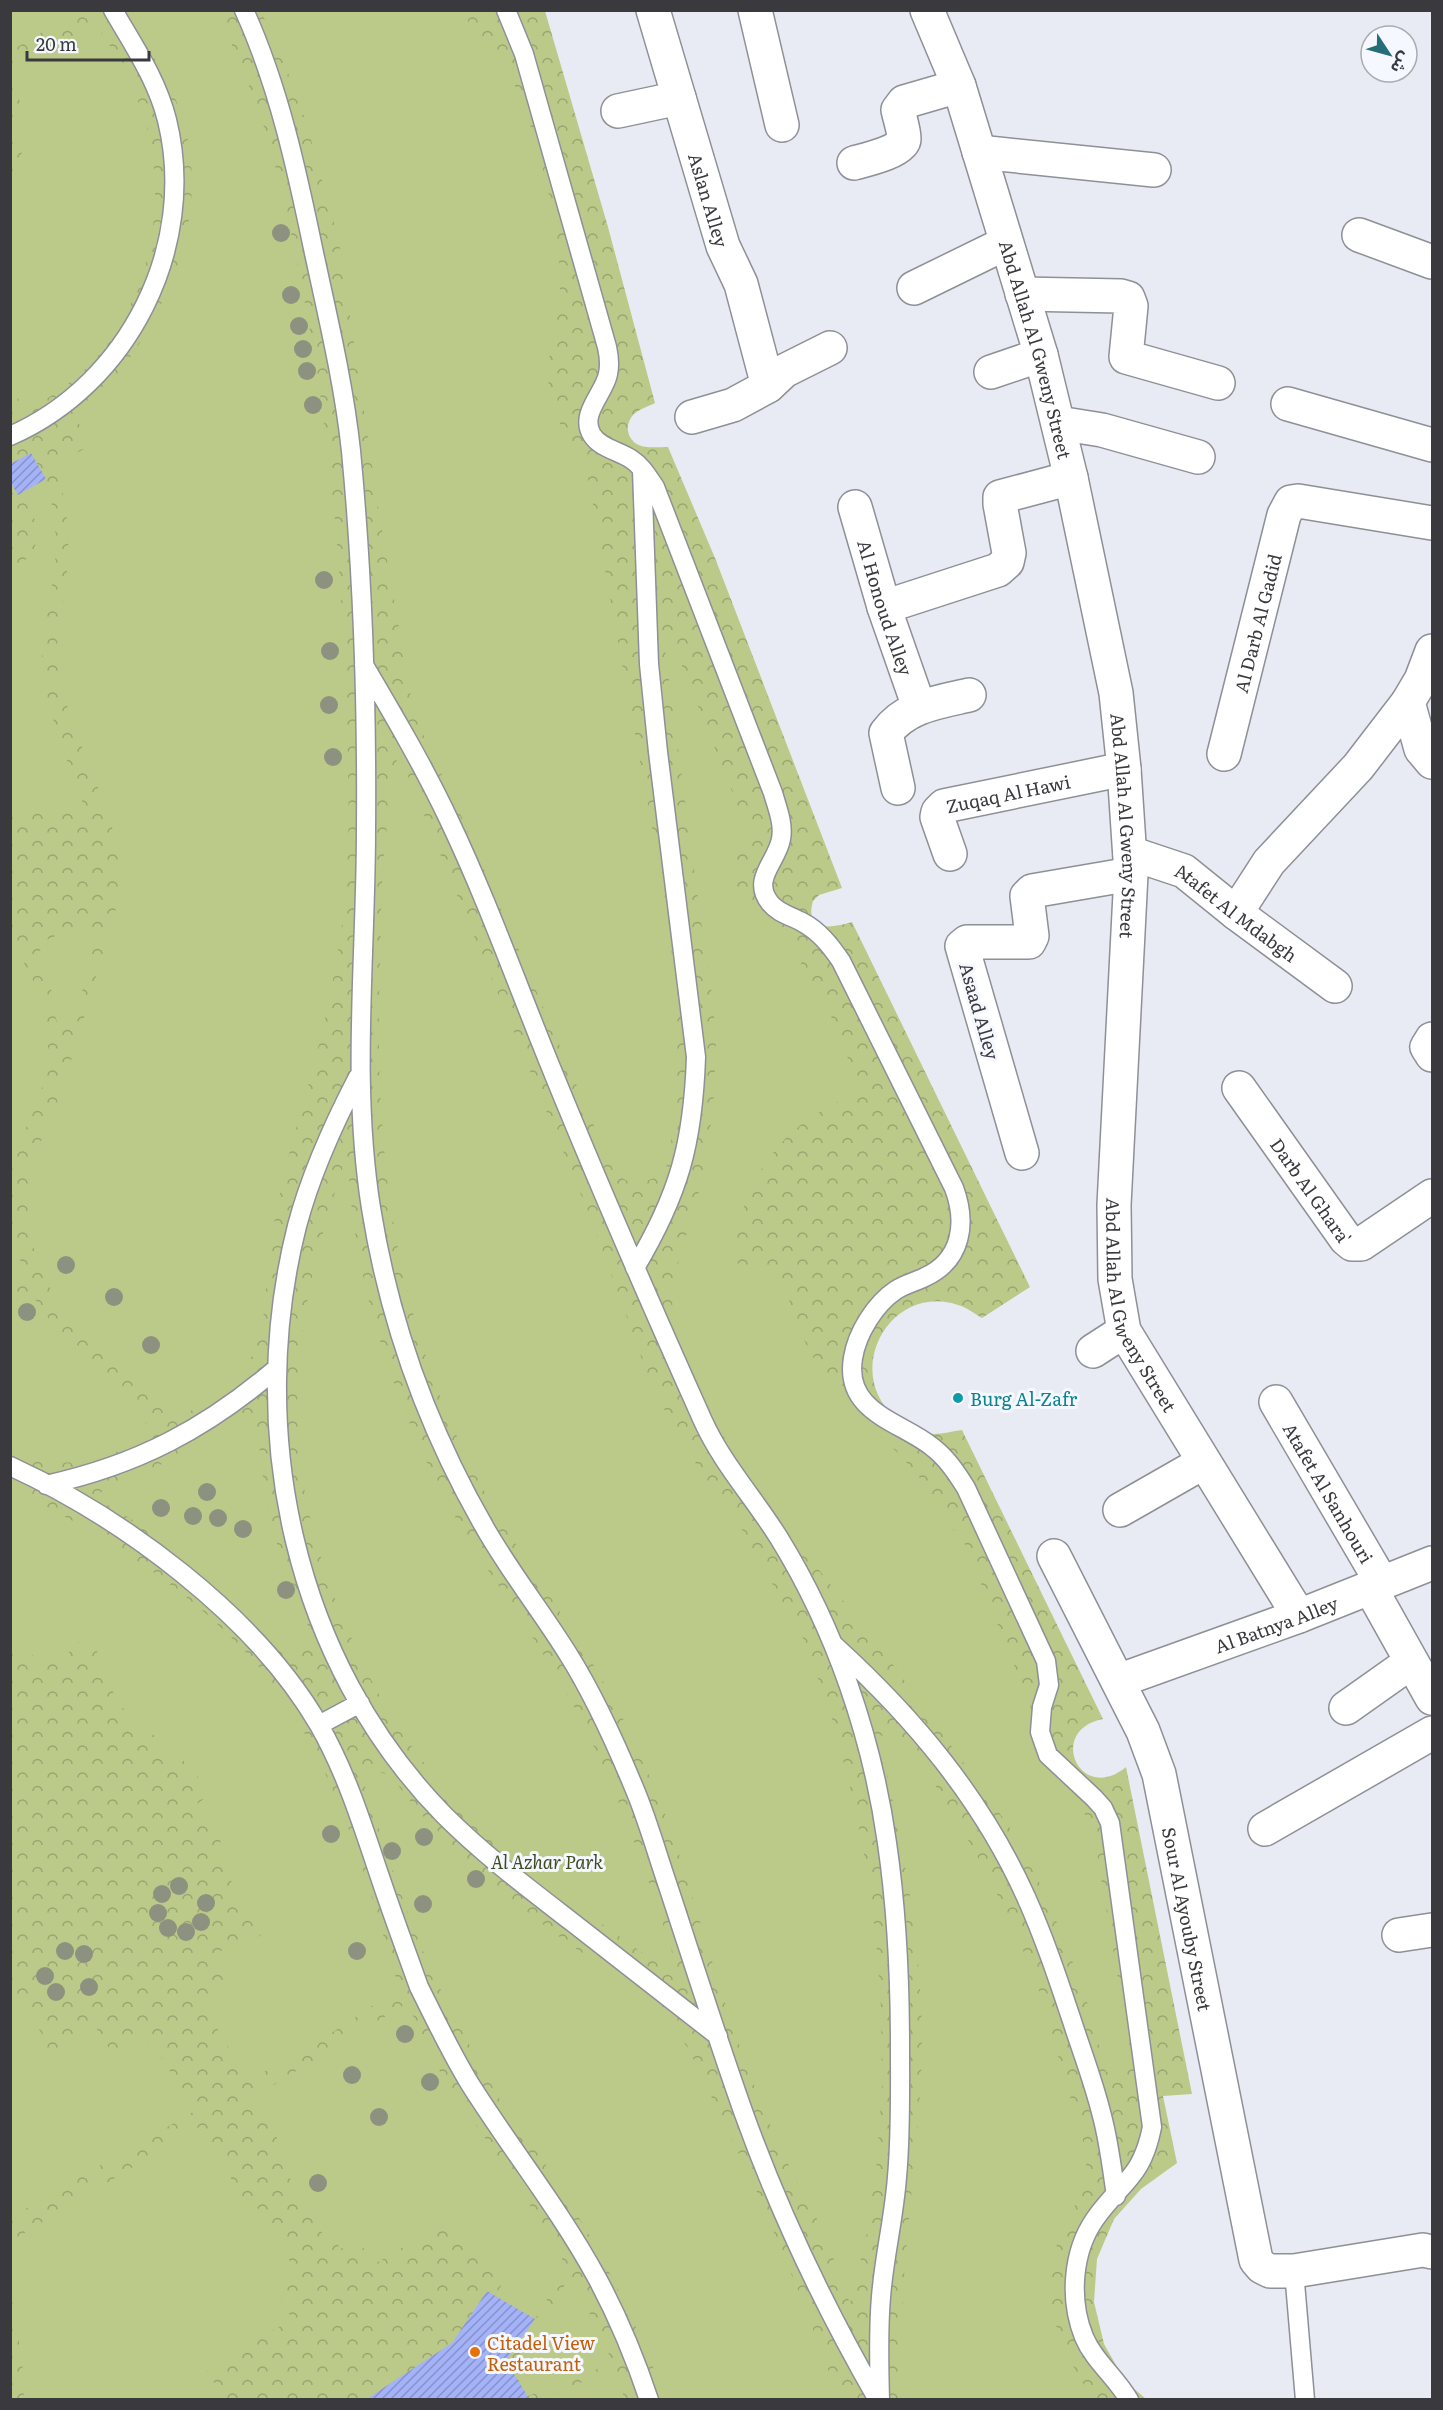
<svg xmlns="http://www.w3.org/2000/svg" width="1443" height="2410" viewBox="0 0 1443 2410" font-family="Literata,'Noto Sans Arabic',serif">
<defs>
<pattern id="park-crowns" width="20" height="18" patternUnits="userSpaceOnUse" patternTransform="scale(1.5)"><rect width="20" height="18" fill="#bbca88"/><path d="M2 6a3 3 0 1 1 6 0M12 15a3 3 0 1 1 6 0" fill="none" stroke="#99a571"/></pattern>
<pattern id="building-hatch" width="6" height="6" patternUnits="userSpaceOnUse" patternTransform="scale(1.5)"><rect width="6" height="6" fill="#a4b2f8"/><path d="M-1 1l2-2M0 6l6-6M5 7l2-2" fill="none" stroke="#8792ca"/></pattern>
</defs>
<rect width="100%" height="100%" fill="#e8ebf3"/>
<path fill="url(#park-crowns)" d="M11 11H545L608 227 655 403C649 406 640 409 634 414 630 418 627 425 628 431 632 451 653 447 668 447L715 558 842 888 819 895 813 901C804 933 832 928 852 922L1030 1287 982 1318C975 1314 966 1307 958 1305 891 1282 840 1372 897 1419 907 1427 921 1434 934 1434 943 1434 953 1431 962 1430L1103 1719C1046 1730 1080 1805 1126 1767L1192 2094 1163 2096 1177 2163 1141 2189 1114 2219 1097 2259 1094 2302 1104 2344 1125 2381 1146 2399 11 2400Z"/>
<path fill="#bbca88" d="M11 10H77V11L11 51Z
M126 11H217C234 49 251 87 264 127 283 188 295 251 307 314 329 435 341 558 345 681 348 760 352 839 343 918 337 962 329 1005 318 1048 307 1094 292 1138 282 1184 277 1208 272 1232 269 1257 264 1294 268 1339 243 1370 227 1391 200 1405 178 1419 96 1358 1 1273 35 1158 41 1139 51 1120 58 1100 72 1060 83 1021 95 980 101 959 108 937 114 915 117 905 122 895 122 885 121 812 67 737 58 665 54 633 64 603 67 572 71 534 65 500 57 463L92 445 78 422C152 342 216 233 183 120 171 80 147 46 126 11Z
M261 11H461C475 34 498 51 510 76 537 129 558 219 560 278 562 318 542 355 550 395 556 427 579 451 589 482L666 904C676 978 680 1050 672 1124 671 1136 672 1154 667 1165 663 1173 653 1180 645 1181 631 1185 622 1180 613 1170L463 820 414 715 379 513 339 241 306 122 285 65Z
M95 23C110 46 125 69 135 94 172 179 157 285 98 356 78 379 52 396 26 412L10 385 11 178 29 166 11 135V119L25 110 11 85V73Z
M46 479C55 511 59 545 53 579 50 602 43 623 42 647 41 703 68 760 86 812L11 809 10 568 32 556 40 529 26 504 11 498Z
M669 633 749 834C705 895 762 923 805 957L799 967 797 974 801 979 817 981 861 1091C780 1124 743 1176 731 1262L778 1271 804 1340 821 1372 835 1375C855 1416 891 1442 920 1478 932 1493 941 1512 952 1529L960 1532 1030 1704C1032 1719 1030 1732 1034 1746 1041 1767 1055 1774 1068 1788 1082 1803 1089 1823 1095 1842L1133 2068 1106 2072 1088 2005 1065 1941 1040 1884 1010 1828 897 1670 763 1498 709 1413 679 1357 672 1326 673 1281 699 1191 709 1142 714 1093 716 1044 713 1001 706 959 663 634Z
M398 752 592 1221 648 1376 668 1417 699 1469 735 1517 805 1642 833 1721 854 1803 867 1870 876 1939 881 2008 882 2084 877 2161 867 2233 850 2304C840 2276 830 2247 817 2219 809 2202 799 2185 790 2168 773 2133 758 2097 745 2061 718 1988 699 1913 674 1839 660 1797 641 1757 622 1717 579 1630 516 1555 472 1468 390 1304 374 1140 380 959 381 934 381 909 382 884 384 840 391 796 398 752Z
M85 923 91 925C98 941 79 1002 74 1021L71 1026H59C54 1018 55 1007 53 998 50 981 39 962 40 945L46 940Z
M11 940C23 962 36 981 43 1006 52 1038 48 1078 35 1109 27 1126 19 1141 14 1160 5 1201 13 1242 27 1281L11 1283Z
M347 1155C349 1176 350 1197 353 1218 365 1315 405 1428 453 1513 488 1575 532 1631 567 1694 617 1784 650 1882 681 1980 596 1921 510 1860 441 1783 402 1740 374 1690 351 1637 273 1462 287 1332 347 1155Z
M31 1293C67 1349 107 1387 156 1432 106 1462 68 1470 11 1456V1296Z
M239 1413C249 1413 253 1417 257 1426 261 1461 264 1497 274 1532 278 1548 283 1565 289 1580 294 1596 311 1621 309 1637 308 1652 294 1654 281 1652 225 1597 171 1538 100 1501L98 1497 103 1490 157 1467 208 1435Z
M11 1489C112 1537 229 1613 290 1709 344 1793 371 1893 399 1988L330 2034 248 2081 208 2013 212 2011 207 2002 236 1985 218 1953C225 1949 236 1940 244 1939 255 1938 269 1938 263 1920 261 1913 255 1911 248 1910L212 1848 221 1842 197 1804 205 1798C203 1778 193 1769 178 1756L170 1761 146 1723 136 1729 97 1666 100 1659 95 1646 82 1641 76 1643 67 1655 42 1669 24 1643 11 1650Z
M879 1735 908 1743C960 1822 1007 1902 1039 1991 1049 2018 1055 2046 1063 2074 1071 2102 1084 2132 1086 2161 1089 2187 1073 2207 1063 2229 1035 2293 1058 2346 1093 2399H902C902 2365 901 2330 903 2295 908 2198 926 2102 921 2004 917 1913 898 1824 879 1735Z
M375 1772 389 1774 420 1813 466 1859 515 1903 569 1944 626 1982 651 2001 671 2023 689 2050 758 2194 804 2305 839 2399H665C636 2317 594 2238 546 2165 535 2148 519 2133 508 2114 474 2054 439 1993 414 1929 396 1882 381 1834 365 1787L368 1779Z
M11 1986 42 2034 40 2040 44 2052 50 2054 58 2053 67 2043 95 2026 112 2053 142 2037 149 2048 154 2046 195 2111 11 2217Z
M407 2003 437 2067 526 2199 567 2267 535 2319 495 2295 509 2274C481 2262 463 2246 445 2222L373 2265 364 2248 355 2252 350 2244 340 2249 335 2239 328 2243 287 2173 294 2168 254 2097Z
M201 2126 207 2129 213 2148 241 2195C264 2207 281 2242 291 2264L285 2271 291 2278 282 2283 287 2290 279 2296 292 2319 207 2371 224 2399H24L22 2359 11 2293V2241Z
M571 2275 613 2363 528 2396 512 2369Z
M614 2369 625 2399H541Z"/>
<path fill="url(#building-hatch)" d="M31 453 46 479 18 495 10 481V464Z
M487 2291 535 2319 506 2361 530 2400H365L452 2343Z"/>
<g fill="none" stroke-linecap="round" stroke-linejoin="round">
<g stroke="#8e9097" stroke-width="21">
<path id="service" d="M244 10C279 87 297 171 314 253 328 318 344 385 351 451 363 577 367 704 366 830 366 957 351 1082 371 1208 389 1321 428 1429 485 1528 510 1572 542 1612 568 1654 595 1697 616 1744 635 1790 648 1821 657 1854 668 1886 693 1962 717 2038 744 2114 780 2214 825 2308 878 2400
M506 10 524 54 607 347C609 356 610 365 608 374 604 394 579 414 592 435 600 448 619 451 631 459 642 466 648 477 655 487L773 793C777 807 784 824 781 839 777 862 751 879 770 903 778 913 791 916 802 922 819 931 830 945 841 961L954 1188C967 1223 962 1260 925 1277 915 1282 905 1284 896 1290 875 1304 857 1333 853 1358 844 1412 899 1421 931 1446 946 1457 956 1472 966 1488L1046 1661 1049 1685 1042 1707 1040 1732 1048 1755 1094 1798 1103 1808 1110 1823 1152 2127C1142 2178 1122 2181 1095 2219 1072 2252 1069 2300 1084 2337 1094 2361 1116 2377 1129 2400
M10 436C129 384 198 246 167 120 157 80 134 46 113 10
M364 665C394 716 424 767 449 820 488 902 518 987 552 1070 600 1188 651 1305 703 1421 722 1463 754 1498 779 1538 835 1629 872 1736 887 1843 897 1911 900 1978 900 2047 900 2091 901 2134 897 2177 894 2218 884 2257 881 2297 878 2331 879 2365 880 2400
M358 1077C333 1125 311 1173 297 1226 245 1431 294 1662 444 1815 484 1855 528 1888 572 1922 621 1960 669 1998 718 2036
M635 1268C679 1194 693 1144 696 1057L658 752 649 664 642 470
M10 1466C123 1518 256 1616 319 1725 347 1774 363 1827 381 1880 393 1916 406 1951 419 1987 435 2019 451 2053 470 2084 511 2149 560 2210 597 2278 618 2317 635 2358 649 2400
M46 1485C137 1465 206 1429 277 1368
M835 1646C914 1718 982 1799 1026 1897 1044 1937 1058 1979 1072 2021 1082 2052 1094 2083 1102 2116 1109 2142 1112 2169 1116 2196
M319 1725 360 1703
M1294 2271 1305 2400"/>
</g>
<g stroke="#8e9097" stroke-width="36">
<g id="minor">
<path id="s1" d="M653 10 723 246 741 284 768 386"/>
<path d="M755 10 782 125"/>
<path id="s2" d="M927 10 959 86 1041 355 1071 478 1116 693 1124 769 1131 874 1114 1205 1115 1279 1124 1331 1299 1616"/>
<path d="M618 111 679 98"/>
<path d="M979 152 1154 170"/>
<path d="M854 163C865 160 904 151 904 139 904 130 900 119 898 110L904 102 959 86"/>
<path d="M1359 235 1432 262"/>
<path d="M914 288 1006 243"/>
<path d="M1022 294 1121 296 1128 298 1131 306 1126 357 1218 383"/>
<path d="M991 372 1041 355"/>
<path d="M1288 404 1432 445"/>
<path d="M692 417 733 405 768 386 784 371 830 348"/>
<path d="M1058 423 1102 430 1198 457"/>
<path id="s3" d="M855 507 884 607 919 707"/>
<path d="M884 607 998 570 1007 562 1009 553 1000 504V497L1071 478"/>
<path d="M1432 651 1421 680 1408 702 1421 749 1432 762"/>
<path id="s4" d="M1224 754 1284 515 1291 502 1298 501 1432 523"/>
<path d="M898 788 886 733C906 706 938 702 969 695"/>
<path id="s5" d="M1130 853 1184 871 1236 913 1335 986"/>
<path id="s6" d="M950 854 937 817 938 812 944 806 1124 769"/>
<path d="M1236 913 1269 862 1358 767 1408 702"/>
<path d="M1432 1039 1427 1047 1432 1055"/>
<path id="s7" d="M1239 1088 1346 1239 1352 1244H1361L1432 1196"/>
<path d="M1022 1153 962 946 967 942H1029L1032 936 1027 896 1032 891 1131 874"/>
<path d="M1093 1351 1124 1331"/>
<path id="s8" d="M1276 1402 1382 1583"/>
<path d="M1120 1510 1204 1462"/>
<path id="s9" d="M1054 1556 1143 1731 1159 1774 1256 2260 1262 2267 1270 2271H1294L1423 2250 1432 2252"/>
<path d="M1371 1589 1432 1698"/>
<path id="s10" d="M1118 1681 1299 1616 1432 1563"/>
<path d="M1346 1708 1411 1662"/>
<path d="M1265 1829 1432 1733"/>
<path d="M1399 1935 1432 1930"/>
</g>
</g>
<use href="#service" stroke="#fff" stroke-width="18"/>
<use href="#minor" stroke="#fff" stroke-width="33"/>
</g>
<g fill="#8d9280">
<circle cx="281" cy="233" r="9"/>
<circle cx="291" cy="295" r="9"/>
<circle cx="299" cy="326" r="9"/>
<circle cx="303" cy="349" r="9"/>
<circle cx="307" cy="371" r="9"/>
<circle cx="313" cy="405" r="9"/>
<circle cx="324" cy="580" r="9"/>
<circle cx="330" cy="651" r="9"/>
<circle cx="329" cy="705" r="9"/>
<circle cx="333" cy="757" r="9"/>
<circle cx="66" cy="1265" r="9"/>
<circle cx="114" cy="1297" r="9"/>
<circle cx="27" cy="1312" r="9"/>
<circle cx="151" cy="1345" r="9"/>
<circle cx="207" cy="1492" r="9"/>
<circle cx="161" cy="1508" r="9"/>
<circle cx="193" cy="1516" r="9"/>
<circle cx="218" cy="1518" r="9"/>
<circle cx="243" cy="1529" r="9"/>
<circle cx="286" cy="1590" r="9"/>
<circle cx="331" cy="1834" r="9"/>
<circle cx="424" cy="1837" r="9"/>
<circle cx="392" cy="1851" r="9"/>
<circle cx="476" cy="1879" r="9"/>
<circle cx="179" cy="1886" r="9"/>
<circle cx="162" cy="1894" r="9"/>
<circle cx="206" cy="1903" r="9"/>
<circle cx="423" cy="1904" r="9"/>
<circle cx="158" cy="1913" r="9"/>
<circle cx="201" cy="1922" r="9"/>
<circle cx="168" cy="1928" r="9"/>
<circle cx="186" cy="1932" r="9"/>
<circle cx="65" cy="1951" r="9"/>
<circle cx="357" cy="1951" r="9"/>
<circle cx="84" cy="1954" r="9"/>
<circle cx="45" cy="1976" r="9"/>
<circle cx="89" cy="1987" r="9"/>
<circle cx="56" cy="1992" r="9"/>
<circle cx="405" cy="2034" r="9"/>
<circle cx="352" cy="2075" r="9"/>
<circle cx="430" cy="2082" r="9"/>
<circle cx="379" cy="2117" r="9"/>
<circle cx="318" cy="2183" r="9"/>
</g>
<circle fill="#0f9aa8" stroke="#f6f8ff" stroke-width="2" cx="958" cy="1398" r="6"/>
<circle fill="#e8710a" stroke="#f6f8ff" stroke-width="2" cx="475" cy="2352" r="6"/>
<g text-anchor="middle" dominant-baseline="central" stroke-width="6" stroke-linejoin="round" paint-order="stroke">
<g font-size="18" fill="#3a3a3e" stroke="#f6f8ff">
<text stroke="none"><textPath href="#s1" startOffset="198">Aslan Alley</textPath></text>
<text stroke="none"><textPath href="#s2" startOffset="357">Abd Allah Al Gweny Street</textPath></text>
<text stroke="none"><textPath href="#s3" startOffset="105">Al Honoud Alley</textPath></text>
<text stroke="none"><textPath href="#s4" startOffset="135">Al Darb Al Gadid</textPath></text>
<text stroke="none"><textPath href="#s6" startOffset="118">Zuqaq Al Hawi</textPath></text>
<text stroke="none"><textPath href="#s2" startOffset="843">Abd Allah Al Gweny Street</textPath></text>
<text stroke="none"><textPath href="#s5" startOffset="123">Atafet Al Mdabgh</textPath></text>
<text transform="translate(980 1011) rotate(74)">Asaad Alley</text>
<text stroke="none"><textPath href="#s7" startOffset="126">Darb Al Ghara'</textPath></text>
<text stroke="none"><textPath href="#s2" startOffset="1329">Abd Allah Al Gweny Street</textPath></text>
<text stroke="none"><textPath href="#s8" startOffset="105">Atafet Al Sanhouri</textPath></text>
<text stroke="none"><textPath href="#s10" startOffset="168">Al Batnya Alley</textPath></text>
<text stroke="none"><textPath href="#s9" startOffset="390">Sour Al Ayouby Street</textPath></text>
</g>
<g font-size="18" fill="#0d838f" stroke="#f6f8ff" text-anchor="start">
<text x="970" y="1398">Burg Al-Zafr</text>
</g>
<g font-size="18" font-style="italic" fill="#424a21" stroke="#f6f8ff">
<text x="547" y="1861">Al Azhar Park</text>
</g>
<g font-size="18" fill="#c56008" stroke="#f6f8ff" text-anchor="start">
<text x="487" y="2342">Citadel View<tspan x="487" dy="21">Restaurant</tspan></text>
</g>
</g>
<rect width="1443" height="2410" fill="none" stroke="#3a3a3e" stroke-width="24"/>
<g transform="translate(1389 54) rotate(126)"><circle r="28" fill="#f6f8ff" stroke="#abacb2" stroke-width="1.5"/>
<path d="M0-4.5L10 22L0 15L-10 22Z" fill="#246e77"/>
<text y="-9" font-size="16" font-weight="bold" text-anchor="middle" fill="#3a3a3e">ش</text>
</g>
<path d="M27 51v9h122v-9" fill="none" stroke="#3a3a3e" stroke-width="3"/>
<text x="36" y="51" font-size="18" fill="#3a3a3e" stroke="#f6f8ff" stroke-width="4.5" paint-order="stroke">20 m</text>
</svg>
